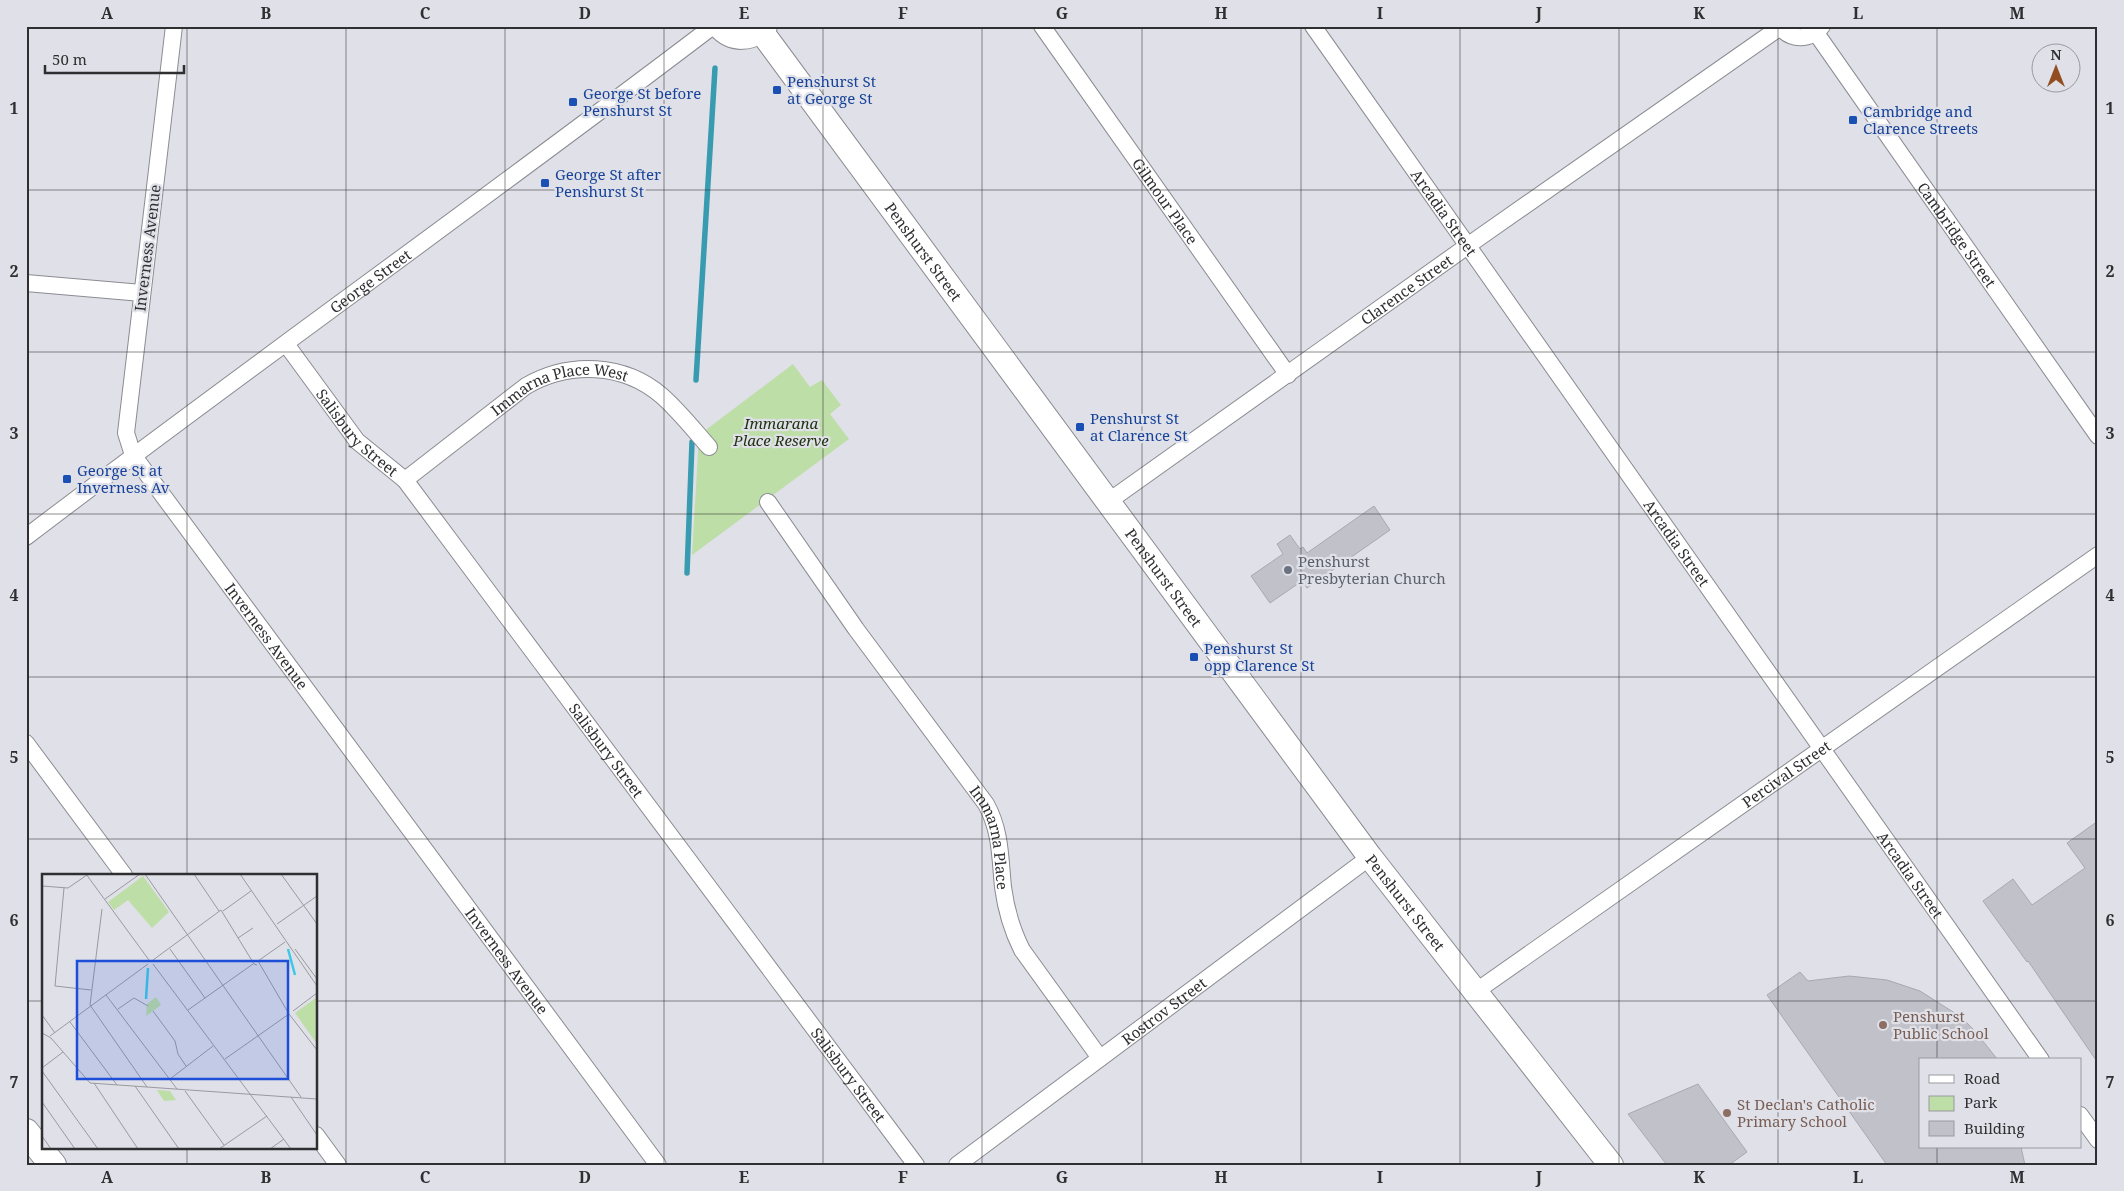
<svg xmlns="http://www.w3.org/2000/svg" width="2124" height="1191" viewBox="0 0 2124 1191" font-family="'Noto Serif',serif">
<rect width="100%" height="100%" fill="#e0e0e8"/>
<path fill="#bddea6" d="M793 364 810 387 822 380 841 405 830 414 849 439 692 555 699 435Z"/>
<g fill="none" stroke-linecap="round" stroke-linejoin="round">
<path stroke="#389baf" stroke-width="5.5" d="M696 380 715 68
M687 573 692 442"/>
</g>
<path fill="#c0c1c9" stroke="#a8a8b0" d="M1374 506 1390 530 1307 588 1302 581 1270 603 1251 576 1283 554 1277 544 1290 535 1300 549 1303 547 1307 553Z
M2098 821V1063L2028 961 2027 962 1983 901 2013 879 2032 905 2085 868 2067 843Z
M1800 972 1808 981 1849 976 1887 980 1920 991 1961 1017 1974 1030 1998 1060H1920V1147H2021L2025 1165H1887L1767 995Z
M1698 1084 1747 1152 1729 1165H1667L1628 1114Z"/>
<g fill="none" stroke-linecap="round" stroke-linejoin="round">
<g stroke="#8b8b92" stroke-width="18">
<g id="minor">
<path id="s1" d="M174 26 126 433 133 455 658 1165"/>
<path id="s2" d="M1042 26 1288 375"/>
<path id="s3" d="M1313 26 2041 1060"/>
<path d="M1779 26C1791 41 1810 41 1822 26"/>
<path id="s4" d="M1816 33 2098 436"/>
<path d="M26 283 142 293"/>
<path id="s5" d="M286 344 357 441 405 480 916 1165"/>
<path id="s6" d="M405 480 526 386C569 361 624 363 662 396 679 411 694 430 709 447"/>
<path id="s7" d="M1109 501 1480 237 1779 28"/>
<path id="s8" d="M768 502 856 629 986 804C1001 831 1000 858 1003 887 1006 910 1012 930 1022 950L1100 1058"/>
<path id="s9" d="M26 537C253 364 486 199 713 26"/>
<path d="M26 743 124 875"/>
<path id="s10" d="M1475 992 2098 555"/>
<path d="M2080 1115 2098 1140"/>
<path d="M316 1135 338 1165"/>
<path id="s11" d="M957 1165 1370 857"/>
</g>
</g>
<g stroke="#8b8b92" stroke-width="26">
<g id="secondary">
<path d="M719 26C732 41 752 40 765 26"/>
<path id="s12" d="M761 31 1370 857 1611 1165"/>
</g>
</g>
<g stroke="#8b8b92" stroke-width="28">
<path id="primary" d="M26 1132 53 1165"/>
</g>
<use href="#minor" stroke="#fff" stroke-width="16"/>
<use href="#secondary" stroke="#fff" stroke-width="24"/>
<use href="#primary" stroke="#fff" stroke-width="26"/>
</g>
<path fill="none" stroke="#2f2f32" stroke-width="1" stroke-opacity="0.55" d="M187 26V875M346 26V1165M505 26V1165M664 26V1165M823 26V1165M982 26V1165M1142 26V1165M1301 26V1165M1460 26V1165M1619 26V1165M1778 26V1165M1937 26V1060M26 190H2098M26 352H2098M26 514H2098M26 677H2098M26 839H2098M26 1001H44M316 1001H2098M187 1147V1165M1937 1147V1165"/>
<g fill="#1a4fb4" stroke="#e0e0e8" stroke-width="2">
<rect x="772" y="85" width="10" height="10" rx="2.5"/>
<rect x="568" y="97" width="10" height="10" rx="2.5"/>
<rect x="1848" y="115" width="10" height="10" rx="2.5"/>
<rect x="540" y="178" width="10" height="10" rx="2.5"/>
<rect x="1075" y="422" width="10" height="10" rx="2.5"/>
<rect x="62" y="474" width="10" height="10" rx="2.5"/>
<rect x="1189" y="652" width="10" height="10" rx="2.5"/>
</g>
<circle fill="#6b7280" stroke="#e0e0e8" stroke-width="2" cx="1288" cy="570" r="5"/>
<g fill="#8d6e63" stroke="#e0e0e8" stroke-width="2">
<circle cx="1883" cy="1025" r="5"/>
<circle cx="1727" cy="1113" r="5"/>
</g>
<g text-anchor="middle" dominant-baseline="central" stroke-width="4.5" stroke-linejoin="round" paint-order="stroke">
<g font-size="15" fill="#164399" stroke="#e0e0e8" text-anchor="start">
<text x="787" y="81">Penshurst St<tspan x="787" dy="17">at George St</tspan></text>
<text x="583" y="93">George St before<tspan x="583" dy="17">Penshurst St</tspan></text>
<text x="1863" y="111">Cambridge and<tspan x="1863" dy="17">Clarence Streets</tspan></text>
<text x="555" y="174">George St after<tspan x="555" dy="17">Penshurst St</tspan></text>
<text x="1090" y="418">Penshurst St<tspan x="1090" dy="17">at Clarence St</tspan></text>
<text x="77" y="470">George St at<tspan x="77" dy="17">Inverness Av</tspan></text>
<text x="1204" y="648">Penshurst St<tspan x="1204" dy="17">opp Clarence St</tspan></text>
</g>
<g font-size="15" fill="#2f2f32" stroke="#e0e0e8">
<text stroke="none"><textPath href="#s2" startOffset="214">Gilmour Place</textPath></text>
<text stroke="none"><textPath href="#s3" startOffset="228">Arcadia Street</textPath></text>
<text stroke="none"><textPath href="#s4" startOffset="246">Cambridge Street</textPath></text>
<text transform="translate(147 248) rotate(-83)">Inverness Avenue</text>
<text stroke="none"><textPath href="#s12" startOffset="274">Penshurst Street</textPath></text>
<text stroke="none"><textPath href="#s9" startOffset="429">George Street</textPath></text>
<text stroke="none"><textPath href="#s7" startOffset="365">Clarence Street</textPath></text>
<text stroke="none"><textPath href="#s6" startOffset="185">Immarna Place West</textPath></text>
<text stroke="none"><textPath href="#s5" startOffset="114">Salisbury Street</textPath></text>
<text stroke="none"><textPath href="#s3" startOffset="632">Arcadia Street</textPath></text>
<text stroke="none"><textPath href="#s12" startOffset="679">Penshurst Street</textPath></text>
<text stroke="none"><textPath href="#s1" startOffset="658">Inverness Avenue</textPath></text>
<text stroke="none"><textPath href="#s5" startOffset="519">Salisbury Street</textPath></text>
<text stroke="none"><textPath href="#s10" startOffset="380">Percival Street</textPath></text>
<text stroke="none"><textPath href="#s8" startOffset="406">Immarna Place</textPath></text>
<text stroke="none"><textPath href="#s3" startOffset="1038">Arcadia Street</textPath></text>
<text stroke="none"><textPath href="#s12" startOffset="1084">Penshurst Street</textPath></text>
<text stroke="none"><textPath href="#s1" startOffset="1062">Inverness Avenue</textPath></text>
<text stroke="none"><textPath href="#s11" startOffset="258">Rostrov Street</textPath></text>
<text stroke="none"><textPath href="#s5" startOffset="924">Salisbury Street</textPath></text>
</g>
<g font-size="15" font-style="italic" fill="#203311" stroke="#e0e0e8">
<text x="781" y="423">Immarana<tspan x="781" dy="17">Place Reserve</tspan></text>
</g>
<g font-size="15" fill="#5b616d" stroke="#e0e0e8" text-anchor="start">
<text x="1298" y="561">Penshurst<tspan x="1298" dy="17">Presbyterian Church</tspan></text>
</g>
<g font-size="15" fill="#785e54" stroke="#e0e0e8" text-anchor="start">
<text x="1893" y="1016">Penshurst<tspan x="1893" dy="17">Public School</tspan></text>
<text x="1737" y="1104">St Declan's Catholic<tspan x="1737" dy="17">Primary School</tspan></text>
</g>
</g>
<g transform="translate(42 874)">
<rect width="275" height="275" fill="#e0e0e8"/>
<path d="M101 2 127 38 110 54 86 26 72 36 66 28ZM114 123 119 131 104 142 105 130ZM275 123V170L253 139ZM115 216 128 217 134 226 122 227Z" fill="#bddea6"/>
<path fill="none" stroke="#3cc9e5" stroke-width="2.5" d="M246 75 253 101M104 125 106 94"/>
<path fill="none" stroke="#99999f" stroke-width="1" d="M44 0 107 86M103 0 259 223M152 0 177 37M198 0 275 112M239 0 275 50M0 12 26 14 45 1M22 14 13 112 49 116M63 25 98 0M60 35 48 131 105 213M181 37 209 17M235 50 275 22M196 64 211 54M128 75 163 124M253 75 275 105M111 86 179 36 212 90 215 91M212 87H216L247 140 275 176M216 87 243 68M111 90 249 275M64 121 135 215M76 135 92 124 106 132M146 136 211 90M111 137 133 167 136 180 144 192M251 137 275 119M0 141 13 159M28 148 75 211M0 159 9 164 48 209 275 225M8 162 106 90M183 185 247 140M0 194 21 178M0 197 56 275M128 205 171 172M52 209 96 275M93 212 137 275M143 217 182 271M249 223 275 261M0 228 33 275M0 262 9 275M177 275 225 242M228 275 242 265"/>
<path fill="#1d4ed8" fill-opacity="0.15" stroke="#1d4ed8" stroke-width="2.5" d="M35 87H246V205H35Z"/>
<rect width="275" height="275" fill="none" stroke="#2f2f32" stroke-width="2.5"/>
</g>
<rect width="2124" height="1191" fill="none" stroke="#e0e0e8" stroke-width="55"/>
<rect x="1919" y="1058" width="162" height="90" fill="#e0e0e8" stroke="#99999f"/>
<rect x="1929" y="1075" width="25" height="8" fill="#ffffff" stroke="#99999f"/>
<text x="1964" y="1084" font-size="15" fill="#2f2f32">Road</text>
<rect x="1929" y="1096" width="25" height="15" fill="#bddea6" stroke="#99999f"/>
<text x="1964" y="1108" font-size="15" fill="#2f2f32">Park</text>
<rect x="1929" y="1121" width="25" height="15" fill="#c0c1c9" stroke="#99999f"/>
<text x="1964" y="1134" font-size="15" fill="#2f2f32">Building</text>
<g transform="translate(2056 68)"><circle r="24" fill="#e0e0e8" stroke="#99999f"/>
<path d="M0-4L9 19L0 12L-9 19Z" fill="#924e21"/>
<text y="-8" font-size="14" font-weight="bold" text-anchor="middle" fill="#2f2f32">N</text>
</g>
<path d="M45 65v8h139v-8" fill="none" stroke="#2f2f32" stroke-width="2.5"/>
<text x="52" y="65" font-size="15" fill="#2f2f32" stroke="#e0e0e8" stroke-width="4" paint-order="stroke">50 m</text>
<rect x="28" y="28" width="2068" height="1136" fill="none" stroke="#2f2f32" stroke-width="2"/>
<g font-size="16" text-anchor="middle" font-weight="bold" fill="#2f2f32">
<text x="107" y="19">A</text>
<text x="266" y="19">B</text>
<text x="425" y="19">C</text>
<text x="585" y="19">D</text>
<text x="744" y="19">E</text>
<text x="903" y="19">F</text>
<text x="1062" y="19">G</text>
<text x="1221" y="19">H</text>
<text x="1380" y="19">I</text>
<text x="1539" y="19">J</text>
<text x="1699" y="19">K</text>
<text x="1858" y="19">L</text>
<text x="2017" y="19">M</text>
<text x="14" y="114">1</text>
<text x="2110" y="114">1</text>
<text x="14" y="277">2</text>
<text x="2110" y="277">2</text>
<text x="14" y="439">3</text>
<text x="2110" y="439">3</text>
<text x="14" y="601">4</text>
<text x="2110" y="601">4</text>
<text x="14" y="763">5</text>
<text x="2110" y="763">5</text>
<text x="14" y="926">6</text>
<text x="2110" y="926">6</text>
<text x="14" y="1088">7</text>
<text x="2110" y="1088">7</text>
<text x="107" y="1183">A</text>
<text x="266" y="1183">B</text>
<text x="425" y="1183">C</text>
<text x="585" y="1183">D</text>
<text x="744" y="1183">E</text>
<text x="903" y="1183">F</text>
<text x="1062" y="1183">G</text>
<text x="1221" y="1183">H</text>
<text x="1380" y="1183">I</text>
<text x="1539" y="1183">J</text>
<text x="1699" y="1183">K</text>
<text x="1858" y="1183">L</text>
<text x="2017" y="1183">M</text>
</g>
</svg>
